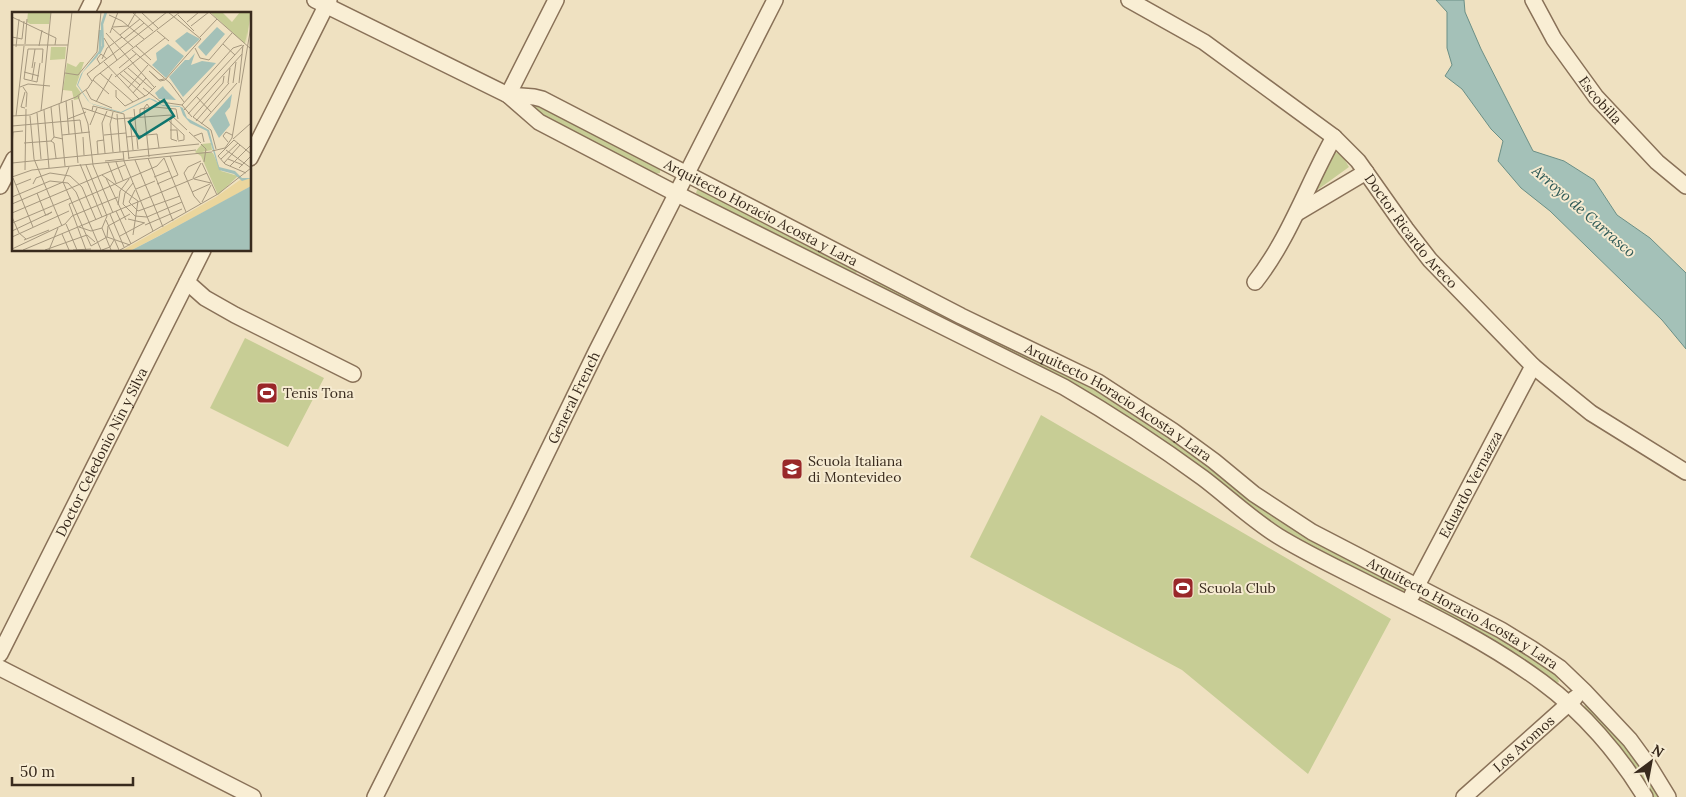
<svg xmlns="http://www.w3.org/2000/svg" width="1686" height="797" viewBox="0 0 1686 797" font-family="Lora,serif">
<rect width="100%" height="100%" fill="#efe1c1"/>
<path fill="#c7cd95" d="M532 101 660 167V173L655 174 535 112 529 104Z
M1334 151 1343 157 1349 167 1313 193Z
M700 189 858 271 856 273H852L701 198 696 193 697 190Z
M872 278 1096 389 1407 588 1404 594 1318 550 1268 520 1153 433 1095 396 873 283Z
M245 338 324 378 288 447 210 408Z
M1041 415 1391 619 1308 774 1182 670 970 557Z
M1427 598C1448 609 1558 663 1559 682L1557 683 1554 682C1514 650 1471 627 1425 604V599Z
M1585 704 1588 705 1622 742 1641 766 1660 797H1652L1584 709Z"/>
<path fill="#a4c1b8" stroke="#6b8f86" d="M1436 0H1464L1465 12 1481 49 1533 151 1564 161 1594 180 1617 215 1650 238 1686 273V349L1662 320 1550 211 1521 188 1498 161 1503 141 1491 129 1462 89 1445 76 1452 65 1447 48V12Z"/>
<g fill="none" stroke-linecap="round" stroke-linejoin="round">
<g stroke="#897158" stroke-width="18">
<g id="minor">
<path d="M315 0 508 95 539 122 675 193 1064 387C1112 415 1158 445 1203 478 1228 497 1251 519 1278 536 1309 555 1342 570 1375 587 1432 615 1491 644 1542 682 1583 712 1619 754 1645 797"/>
<path id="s1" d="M1129 0 1204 42 1334 137 1358 161 1406 229 1430 260 1533 366 1591 413 1686 472"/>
<path id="s2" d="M1533 0 1554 39 1596 97 1657 162 1686 186"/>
<path d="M86 14 93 0"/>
<path id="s3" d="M508 95 534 97 542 99 961 316 1098 382 1173 431 1214 461 1254 494 1312 532 1501 630 1532 649 1560 668 1584 691 1630 740 1649 766 1668 797"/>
<path d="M508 95 556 0"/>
<path d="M250 158 329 0"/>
<path d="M0 186 14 159"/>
<path d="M1297 213 1366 172"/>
<path d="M187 282 205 298 235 315 353 374"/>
<path d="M1255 282C1289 239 1307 185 1334 137"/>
<path id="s4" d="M1412 595 1533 366"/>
<path id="s5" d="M0 654 203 250"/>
<path d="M0 668 253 797"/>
<path id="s6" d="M375 797 519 510 596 352 775 0"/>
<path id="s7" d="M1464 797 1575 698"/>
</g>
</g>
<use href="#minor" stroke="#f9eed4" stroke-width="15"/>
</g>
<defs>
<g id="stadium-square" transform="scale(1.125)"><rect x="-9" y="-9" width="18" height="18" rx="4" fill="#992729" stroke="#f6ebd1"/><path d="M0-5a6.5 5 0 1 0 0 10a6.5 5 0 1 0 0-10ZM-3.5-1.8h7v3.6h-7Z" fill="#fff"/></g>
<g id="school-square" transform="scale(1.125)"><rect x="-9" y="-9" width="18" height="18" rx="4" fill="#992729" stroke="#f6ebd1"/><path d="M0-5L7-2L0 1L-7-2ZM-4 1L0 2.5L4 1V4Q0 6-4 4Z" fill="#fff"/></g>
</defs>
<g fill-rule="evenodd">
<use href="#stadium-square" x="267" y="393"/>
<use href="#school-square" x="792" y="469"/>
<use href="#stadium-square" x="1183" y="588"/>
</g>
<g text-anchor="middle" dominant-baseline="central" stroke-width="4" stroke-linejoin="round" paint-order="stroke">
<g font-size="14" fill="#382a1d" stroke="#f6ebd1">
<text stroke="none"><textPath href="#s2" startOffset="121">Escobilla</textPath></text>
<text stroke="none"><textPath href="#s3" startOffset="281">Arquitecto Horacio Acosta y Lara</textPath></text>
<text stroke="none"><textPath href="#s1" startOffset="369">Doctor Ricardo Areco</textPath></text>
<text stroke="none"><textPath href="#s6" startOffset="446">General French</textPath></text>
<text stroke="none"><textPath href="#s3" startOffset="686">Arquitecto Horacio Acosta y Lara</textPath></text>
<text stroke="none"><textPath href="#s5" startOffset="226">Doctor Celedonio Nin y Silva</textPath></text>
<text stroke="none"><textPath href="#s4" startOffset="125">Eduardo Vernazza</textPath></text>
<text stroke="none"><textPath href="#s3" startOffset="1091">Arquitecto Horacio Acosta y Lara</textPath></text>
<text stroke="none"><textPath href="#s7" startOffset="80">Los Aromos</textPath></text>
</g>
<g font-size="14" fill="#382a1d" stroke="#f6ebd1" text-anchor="start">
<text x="283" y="393">Tenis Tona</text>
<text x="808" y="461">Scuola Italiana<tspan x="808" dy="16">di Montevideo</tspan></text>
<text x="1199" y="588">Scuola Club</text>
</g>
<g font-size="15" font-style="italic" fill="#2c5855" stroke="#f6ebd1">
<text transform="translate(1584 211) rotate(41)">Arroyo de Carrasco</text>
</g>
</g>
<g transform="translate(12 12)">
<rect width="239" height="239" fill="#efe1c1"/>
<path d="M16 0H39L37 12H18L15 10ZM198 0H210L220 10 228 0H239L234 32 235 21 233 32ZM39 35H54L53 47 38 48ZM68 50H72L64 74 69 81 67 87 62 88 60 79 51 78 55 51 64 55ZM199 131 200 138 190 140 201 141 209 159 226 164 206 183 189 144 183 140 190 132Z" fill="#c7cd95"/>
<path d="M239 166V174L203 194 120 238H111L204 185 228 168Z" fill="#ebd69d"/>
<path d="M205 15 213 22 194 44 186 35ZM175 20 188 27 174 40 163 29ZM156 32 172 44 154 66 140 53 145 48 144 41ZM87 39 88 40 85 45 71 60 66 73 78 91 109 100 137 86 143 88 150 93 167 94 171 96 175 106 197 118 207 155 223 159 230 166H239L230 169 222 162 207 158 195 119 178 111 171 103 168 95 151 94 138 87 109 101 80 92 76 89 65 73 69 62ZM183 41 179 53 190 49 204 51 171 85 157 65 173 48H177ZM151 74 152 76 164 88 147 87 143 81ZM220 82 218 95 213 101 218 113 207 126 197 108ZM239 174V238H120L147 224Z" fill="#a4c1b8"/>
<path fill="none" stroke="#a4c1b8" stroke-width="2.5" d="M88 40V18M87 42 91 34 90 12 94 0"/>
<path fill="none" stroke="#a6987f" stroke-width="1" d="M120 0 141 19M129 0 146 16M97 3 110 9 132 27M166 3 182 19M0 5 44 26 43 33M175 10 187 0M179 14 197 0 239 37M101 15 116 14 124 0M100 16 121 35M145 19 157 29M94 21 142 75M98 21 106 0M108 23 128 7M0 25 10 27 12 9M188 25 205 7M92 26 105 48M112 27 132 11M13 32 15 7M211 32 223 43M0 33H56M27 34 30 18M124 34 139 48M4 35 7 7M183 36 188 46 197 48M120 38 158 71 172 90M90 47 95 36 110 25M197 48 220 21M92 50 127 87M28 51 25 70 12 67 16 37H31L30 51M88 52 85 47 89 42 95 47M20 56 23 37M107 56 124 42M116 56 141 78M112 59 128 73M12 60 27 64M53 61 66 63 85 40 89 0M88 61 121 90M108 62 133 84M103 65 153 26M152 67 147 68 137 59 148 69 153 68M20 68 23 50M81 68 97 82M153 68 189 27 156 0M80 69 75 62 155 0M216 71 218 56M221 71 224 50M227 71 231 33M8 75 16 72 38 74M11 75 15 81 14 95M116 76 136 53M131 76 149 90 170 93M74 78 79 87 100 96M104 78V85L113 94 135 83 144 74M121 81 134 66M66 84 76 112 81 153 101 201M184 84 199 100M60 88 66 151M54 89 57 122M84 90 100 62M49 91 60 0M47 92 53 154M170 93 221 36 230 33M170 93 180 105M39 95 42 125M13 96 9 95 13 80M71 96 104 107 159 103 175 118M122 97 126 137M32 98 37 156M172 98 232 33M29 99 39 0M80 99 81 94 112 102 117 147M25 101 29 147M105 102 108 140M176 102 230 42M159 103V127L165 129M0 104 18 103 64 85 76 76 83 65 168 0M4 104 12 34M18 104 22 147 50 214M128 105V97L142 95 164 97 166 107M181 105 199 118 204 137M181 105 211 71 212 64M118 106 121 138M56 107 74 100M157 109 172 123V128L166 129M184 109 217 71M189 112 225 71M78 113 85 96M0 114 68 108 70 121M158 118H165L166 128M177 120 189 131M50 123 78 120M92 123 114 121M182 124 190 121 192 130M71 125 72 143M114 125 145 122 147 136M221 127 239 111M222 128 206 144 213 152 234 161M222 128 239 142M216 130 211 124 214 120 220 123M12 131 39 129M189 132 194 137 192 150M0 135 1 120 11 119M214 138 239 156M111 139 112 149 141 219M200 139 213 136 220 126 239 14M101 140 98 112 101 100M93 141 90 111 95 99M86 142 85 129 92 128M137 145 132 96 135 92 137 95M44 146 42 131 39 129 42 125 51 127M116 146 184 138M136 146 161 209M152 146 174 200M209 147 226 131M216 147 231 153M123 148 151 215M93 149 112 147M104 150 111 168M0 151 187 132M96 151 104 171M190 151 205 183M212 151 228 133M68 152 90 205M74 153 95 204 90 216 99 238M218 154 239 133M57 155 51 170 79 234M227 156 239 144M13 158 14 97M90 163 126 189 121 223M0 165 20 158 200 140M142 165 157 159M1 166 21 215M94 166 114 208M181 166 189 151M182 167 199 171M121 171 113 181 111 192 123 204 135 205 170 190M21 172 24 166 38 161 58 164 70 175 84 208M145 172 166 163 158 144M4 173 19 167M124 177 143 169M123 178 117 190 126 199 168 184M180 180 198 172M25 181 34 204M0 185 38 169 56 171 64 180 89 238M190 190 199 173M0 192 51 170M189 192 182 184 172 161 176 155 189 149M106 193 108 179 117 167M104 199 119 232M0 201 113 153M98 202 112 235M0 205 7 221 14 227M116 207 133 211M94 208 107 238M0 211 59 186M54 212 65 238M133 213 170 197M67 215 79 219 90 216M0 219 40 200 35 203M50 222 57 238M108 224 132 211M0 225 57 199M95 225 96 214 118 202M12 228 37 218M79 234 95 225 118 233M0 237 53 212 60 204 106 185M11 238 195 161M33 238 75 223 83 230M37 238 46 216M61 238 79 237M74 238 57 192 145 154 152 146M90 238 98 235 102 228M108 238 206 182 239 156"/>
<path fill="#0f766e" fill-opacity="0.15" stroke="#0f766e" stroke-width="2.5" d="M152 88 162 104 127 126 117 110Z"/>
<rect width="239" height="239" fill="none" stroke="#382a1d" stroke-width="2.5"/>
</g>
<g transform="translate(1651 762) rotate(32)" stroke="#f6ebd1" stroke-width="4" paint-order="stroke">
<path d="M0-4L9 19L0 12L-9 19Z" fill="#382a1d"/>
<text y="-8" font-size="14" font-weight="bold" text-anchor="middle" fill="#382a1d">N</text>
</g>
<path d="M12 777v8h121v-8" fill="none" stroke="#382a1d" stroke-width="2.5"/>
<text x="20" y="777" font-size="15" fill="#382a1d" stroke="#f6ebd1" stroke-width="4" paint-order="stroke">50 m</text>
</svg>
